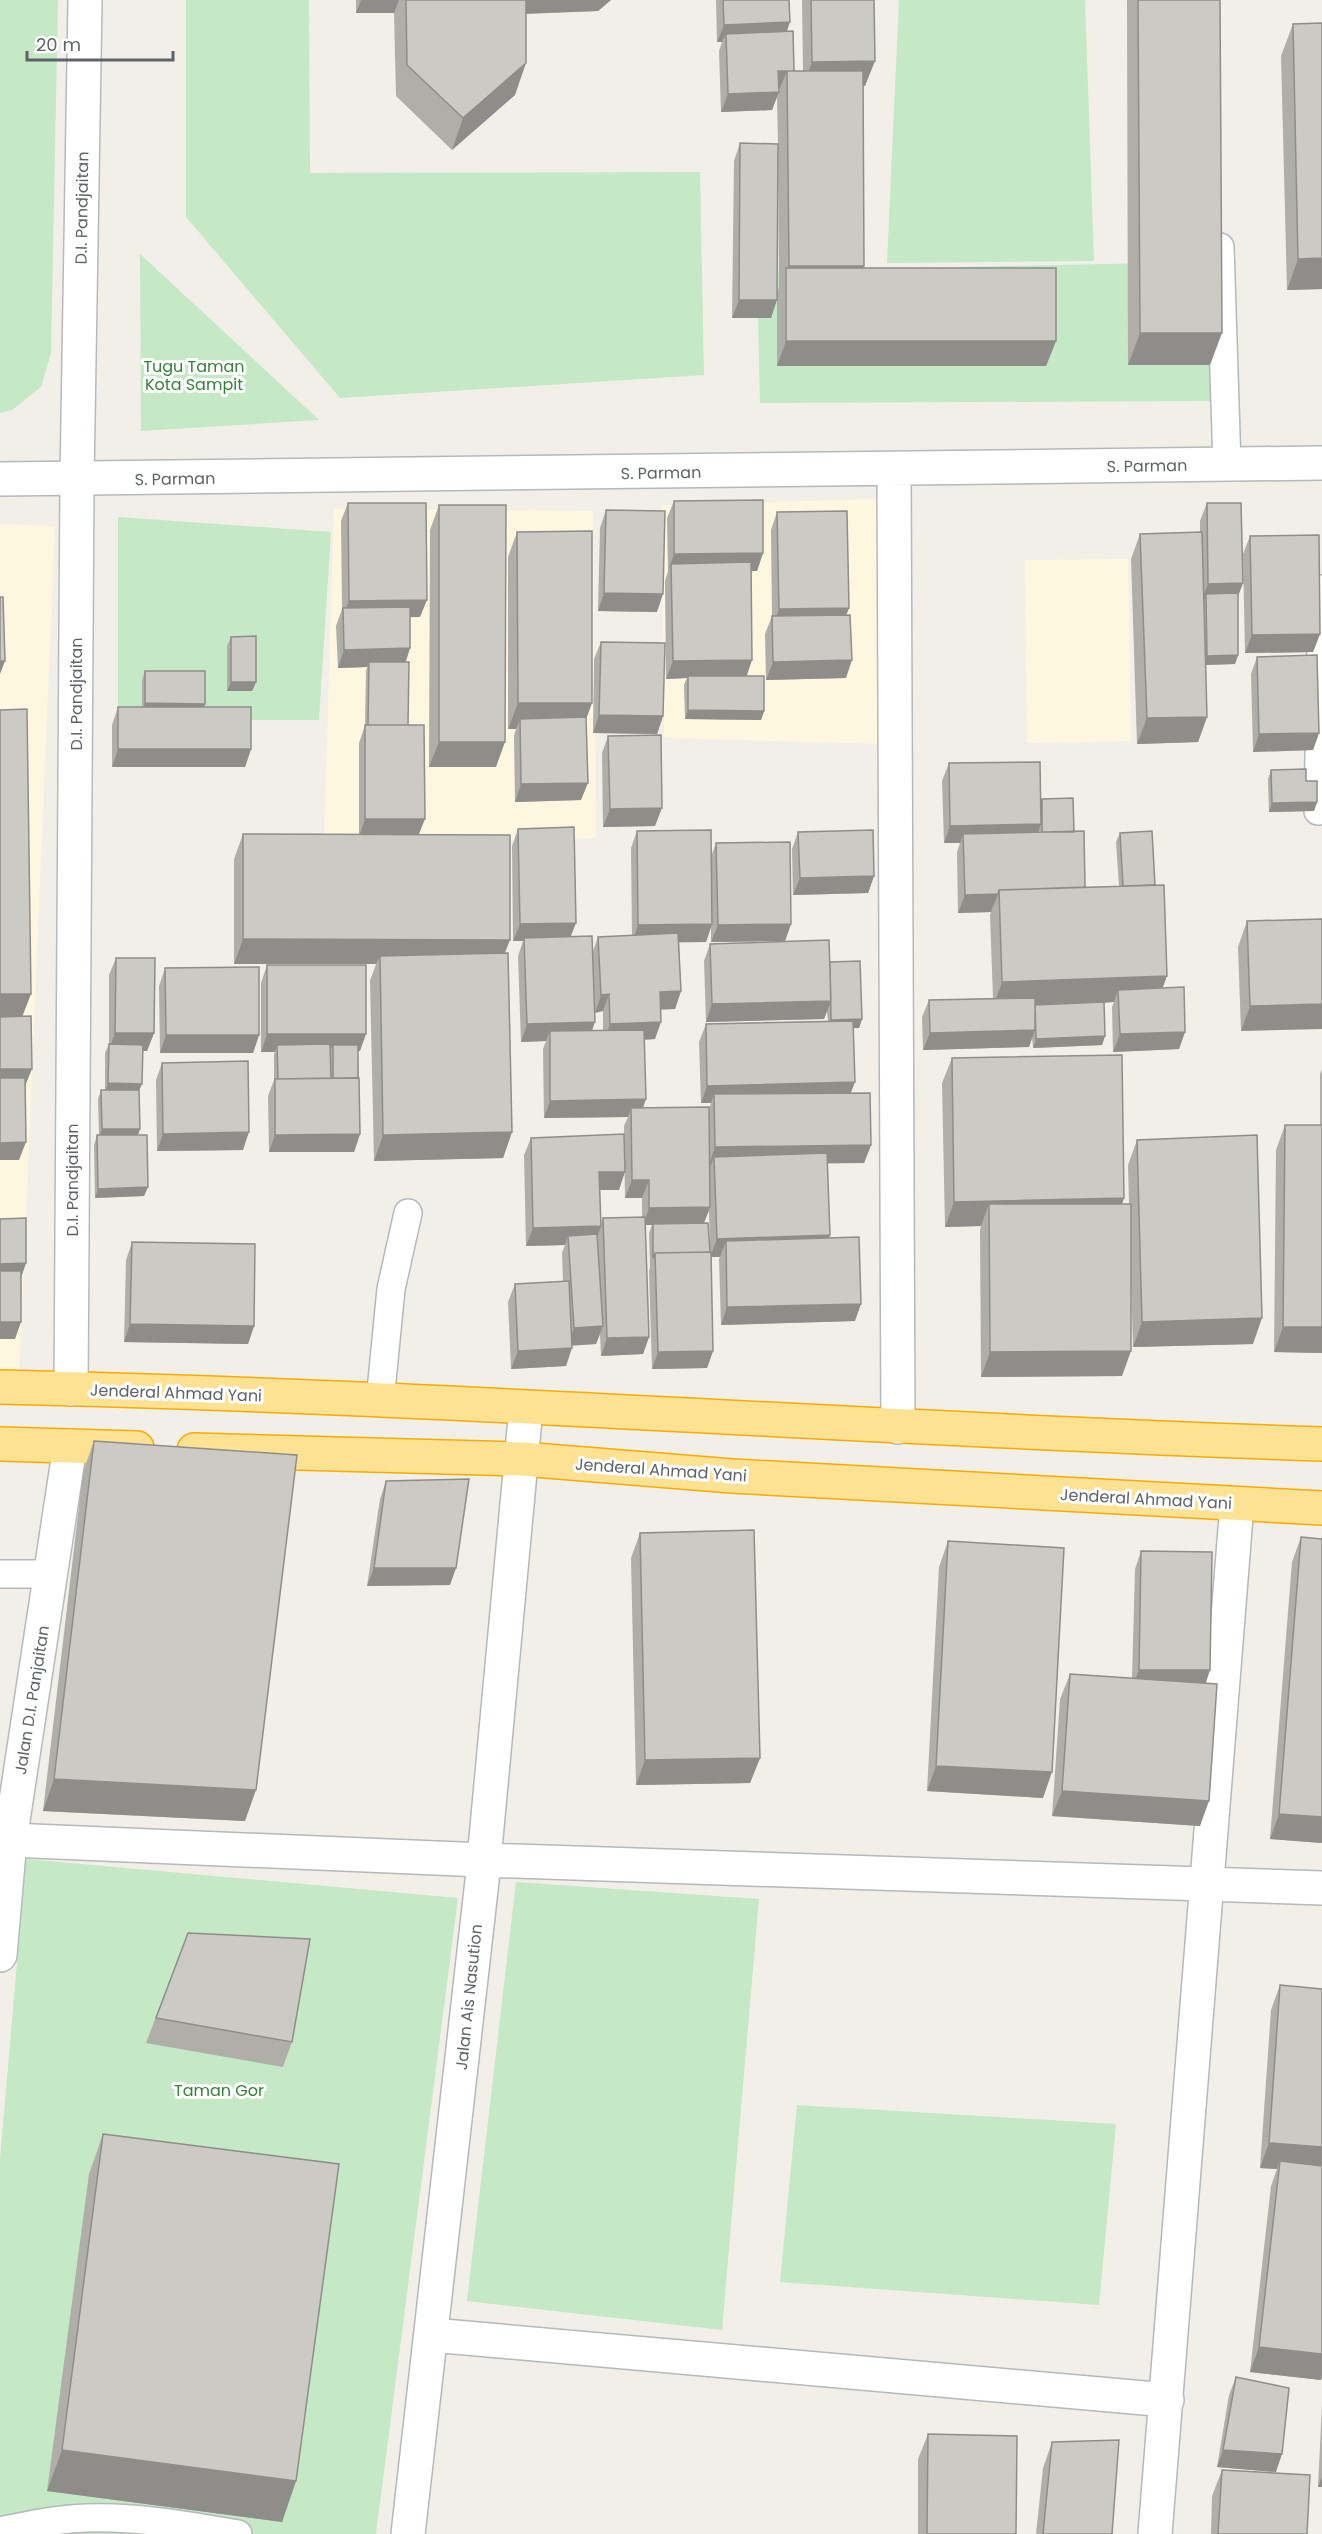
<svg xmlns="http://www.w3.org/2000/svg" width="1322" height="2534" viewBox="0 0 1322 2534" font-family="Poppins,sans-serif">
<rect width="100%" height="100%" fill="#f1efe8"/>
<path fill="#fef7e0" d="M878 499 886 744 664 738 662 505Z
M334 509 593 511 596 838 324 844Z
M0 524 55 526 19 1378 0 1377Z
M1128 559 1131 741 1027 743 1025 560Z"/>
<path fill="#c5e8c5" d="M0 0H58L51 353 41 387 12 410 0 413Z
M186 0H309L310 173 700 172 704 375 340 398 186 217Z
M899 0H1085L1094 261 887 263Z
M140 254 319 420 141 431Z
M1210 262 1216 401 760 403 757 271Z
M118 517 331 532 319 720H118Z
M26 1859 458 1898 376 2534H0V2159Z
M516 1882 759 1899 722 2330 467 2301Z
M797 2105 1116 2124 1099 2305 780 2282Z"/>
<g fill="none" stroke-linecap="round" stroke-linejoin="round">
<g stroke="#b5b8bc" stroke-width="30">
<path id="lane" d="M1220 247 1227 465
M1318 811 1322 589
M380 1401 391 1289 408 1213
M0 1574H51
M0 2531C29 2525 57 2519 87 2518 135 2516 191 2526 238 2534"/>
</g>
<g stroke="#b5b8bc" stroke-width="36">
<path id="street" d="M894 470 898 1427
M0 479 1322 463
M10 1840 483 1860 1322 1888
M432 2335 1167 2400
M408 2534 482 1881 526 1408
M1155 2534 1237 1504"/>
</g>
<g stroke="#b6babf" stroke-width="36">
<path id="secondary" d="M71 1389 77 480 85 0
M0 1955 10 1840 70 1446"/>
</g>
<g stroke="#f9ab00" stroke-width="36">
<path id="highway" d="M0 1387C441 1396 881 1430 1322 1444
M0 1444 137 1448
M194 1450 522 1459 732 1476 1322 1508"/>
</g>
<use href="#lane" stroke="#fff" stroke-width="27"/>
<use href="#street" stroke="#fff" stroke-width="33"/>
<use href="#secondary" stroke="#fff" stroke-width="33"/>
<use href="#highway" stroke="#fde293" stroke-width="33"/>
</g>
<path fill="#afaea9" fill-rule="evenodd" d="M356 0H611L598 11 526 14 515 95 452 150 396 96 394 13H356Z
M716 0H789L787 31 794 71H803L802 0H874L865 86H863V268L1056 341 1046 366H777V293L771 318H732L734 161 740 143 778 144 777 97 780 88 779 89 772 110 721 112 719 51 722 42H717ZM778 150 779 287 777 293Z
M1127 0H1220L1210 365H1128Z
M1322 23V289L1287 290 1281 56 1293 24Z
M674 501 763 553 757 571H751L746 676 764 711 761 720 685 719 684 685 687 678 666 679 665 581 668 571 667 518Z
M348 503 420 617H410V648L406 662 408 725 419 835 505 953 512 1132 503 1158 374 1161 370 981 376 964H234V859L243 834H359V743L365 725 366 671 367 667 338 668 336 626 342 609 341 521Z
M1207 503 1243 583 1238 596V655L1235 664 1206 665 1207 717 1198 742 1137 744 1131 559 1140 534 1200 532V521Z
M439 505 496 767H429L430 530Z
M606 510 657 612 598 611 600 528Z
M777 512 849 608 846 615V678L766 680 765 634 772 616 771 530Z
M517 532 586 719 581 800 515 802 514 736 516 729H508V557Z
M1250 536 1320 634 1313 652 1245 653 1243 554Z
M231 637 256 682 252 691H227V646Z
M601 642 663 716 657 734 593 733 594 659Z
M1257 657 1319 733 1313 750 1253 752 1251 674Z
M145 671 205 704 204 707 251 749 245 767H112V725L118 707H142V680Z
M608 736 655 826 603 827 602 753Z
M949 763 1040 801 1042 799 1074 832 1085 887 1119 886 1116 842 1120 833 1162 988 1185 1032 1179 1049 1113 1052 1112 1007 1114 1002 1104 1003 1105 1036 1102 1045 1033 1048 1032 1037 1029 1047 923 1050 922 1017 929 1000 993 998 990 915 991 912 958 913 957 852 960 843H944L942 781Z
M1271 770 1306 781 1317 802 1314 811 1269 812 1268 779Z
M518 829 571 936 593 951 598 937 632 935 631 848 637 831 711 857 716 843 791 924 785 941 711 942V927L706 942H679L681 991 675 1009H661L655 1039 645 1040 643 1108 709 1109 711 1103H701L699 1042 706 1024 828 1021 827 1011 824 1019 706 1022 704 961 710 944 830 962 862 1019 859 1028H853L851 1093 871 1145 864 1163H827L830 1235 829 1238 855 1321 721 1325 719 1259 720 1257H711L713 1351 707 1368 652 1369 649 1271 650 1267 649 1233 652 1225H645L649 1337 643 1354 601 1356 600 1334 596 1344 572 1345 566 1366 511 1369 508 1302 515 1284 563 1282 562 1253 565 1245 526 1246 524 1155 531 1138 619 1190H600L601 1224 603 1218 642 1217V1198H625L624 1126 628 1117 544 1118 543 1049 546 1041 521 1042 518 956 523 941H513L512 846ZM603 1011V1030L592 1031 595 1012ZM709 1211 710 1252 704 1223Z
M798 832 874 876 868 893 793 895 792 849Z
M1322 919 1241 1031 1238 947 1247 921Z
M116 958 154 1033 147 1051H143L139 1090 138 1135 148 1187 144 1196 95 1198 94 1145 97 1135H99L98 1099 101 1090H105V1053L109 1044V975Z
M267 965 360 1051H358L360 1134 354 1152H269L268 1096 274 1080V1054L275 1052H261V983Z
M165 968 259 1035 253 1053H160L159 986Z
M952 1058 1124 1198 1122 1204H1129L1128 1165 1137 1140 1253 1344 1133 1347 1131 1277 1122 1376 981 1377 980 1230 981 1226 945 1227 942 1083Z
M162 1063 243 1150 157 1151 156 1080Z
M1322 1069V1353L1274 1352 1276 1150 1285 1125H1320V1074Z
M132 1242 254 1326 248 1344 124 1342 126 1260Z
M94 1441 245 1821 43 1811 83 1472Z
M386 1481 450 1585 367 1586 380 1499Z
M640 1533 760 1758 750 1783 636 1785 631 1558Z
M1301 1537 1322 1539V1843L1270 1839 1292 1562Z
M948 1541 1043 1798 927 1791 939 1567Z
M1141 1551 1210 1670 1205 1683 1200 1826 1052 1816 1060 1699 1070 1674 1132 1678 1135 1569Z
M188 1933 292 2042 283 2067 146 2043Z
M1280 1985 1321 2380 1250 2372 1271 2186 1277 2169 1260 2168 1271 2010Z
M103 2134 296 2481 282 2522 47 2491 89 2174Z
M1236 2377 1276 2472 1217 2467 1229 2395Z
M1322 2405V2487H1318Z
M928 2434 1016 2534H918V2459Z
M1052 2442 1112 2534H1036L1043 2468Z
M1222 2470 1307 2534H1211L1212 2496Z"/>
<path fill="#8f8d8a" d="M361 0H399L394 13H356Z
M519 0H611L598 11 514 14Z
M790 22 784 40 726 34 722 42H717L724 25Z
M875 61 865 86 803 87 812 62Z
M526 63 515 95 452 150 463 118Z
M778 71H794H787L780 88 772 89Z
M779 92 772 110 721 112 728 94Z
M1322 258V289L1287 290 1298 259Z
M789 266H864L855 291 786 272Z
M739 300H777L771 318H732Z
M1140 333H1222L1210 365H1128Z
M786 341H1056L1046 366H777Z
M763 553 757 571H671V564L668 571 674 554Z
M1243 583 1236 601 1206 594 1204 601H1201L1208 584Z
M604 593 663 594 657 612 598 611Z
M427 600 420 617 342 618 349 601Z
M849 608 842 626 772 627 779 609Z
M1320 634 1313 652 1245 653 1252 635Z
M410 648 404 666 369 662 367 667 338 668 344 650Z
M1238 655 1235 664 1204 665 1207 656Z
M752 660 746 678 688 676 687 678 666 679 673 661Z
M852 660 846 678 766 680 773 662Z
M0 661H5L0 674Z
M231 682H256L252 691H227Z
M145 703 205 704 202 713 142 712Z
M518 703H592L583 728 520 719 516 729H508Z
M688 710 764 711 761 720 685 719Z
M599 715 663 716 657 734 593 733Z
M1207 717 1198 742 1137 744 1147 718Z
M1319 733 1313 750 1253 752 1259 734Z
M439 742H505L496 767H429Z
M118 749H251L245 767H112Z
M588 783 581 800 515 802 521 784Z
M1317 802 1314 811 1269 812 1272 803Z
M662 808 655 826 603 827 610 809Z
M365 819H425L418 836 359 837Z
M1041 824 1035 842 963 834 960 843H944L950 826Z
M874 876 868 893 793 895 800 878Z
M998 894 991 912 958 913 965 895Z
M576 923 569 941 524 938 523 941H513L520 924Z
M712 924 706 942 632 943 638 925Z
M791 924 785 941 711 942 718 925Z
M243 939 510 940 500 965 380 956 376 964H234Z
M1167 976 1158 1001 1118 990 1114 1002 993 1007 1002 982Z
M681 991 675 1009 654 1010 660 992Z
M0 994H31L19 1025 0 1026Z
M609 994 603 1011 595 1013 601 995Z
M831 1001 824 1019 706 1022 712 1004Z
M1322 1004V1029L1241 1031 1250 1006Z
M862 1019 859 1028 828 1029 831 1020Z
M595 1022 589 1039 550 1031 546 1041 521 1042 527 1024Z
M661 1022 655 1039 604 1041 610 1024Z
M1035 1030 1029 1047 923 1050 930 1033Z
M1185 1032 1179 1049 1113 1052 1120 1034Z
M115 1033H154L147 1051 109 1050Z
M267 1034H366L360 1051H333V1045L330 1051 277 1045 275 1052H261Z
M166 1035H259L253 1053H160Z
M1105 1036 1102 1045 1033 1048 1036 1039Z
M0 1069H32L25 1086 0 1087Z
M855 1082 848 1100 714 1094 711 1103H701L707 1086Z
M108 1083 142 1084 138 1093H105Z
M646 1099 640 1117 631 1108 628 1117 544 1118 550 1101Z
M102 1129H140L137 1138H99Z
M249 1132 243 1150 157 1151 163 1134Z
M512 1132 503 1158 374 1161 383 1135Z
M360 1134 354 1152H269L275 1135Z
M26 1142 19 1160H0V1143Z
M871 1145 864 1163 714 1165V1157L711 1165H709L715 1147Z
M599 1172H625L619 1190H593Z
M632 1180H649L642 1198H625Z
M148 1187 144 1196 95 1198 98 1189Z
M1124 1198 1115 1223 989 1204 981 1226 945 1227 954 1202Z
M710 1207 703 1225H643L649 1208Z
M601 1226 595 1244 568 1236 565 1245 526 1246 533 1228Z
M830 1235 824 1253 726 1241 720 1257H710L717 1239Z
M26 1263 20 1281H0V1264Z
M861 1304 855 1321 721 1325 727 1307Z
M1262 1318 1253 1344 1133 1347 1142 1322Z
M0 1322H21L15 1339H0Z
M130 1324 254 1326 248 1344 124 1342Z
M603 1326 596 1344 567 1346 574 1328Z
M1283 1327H1322V1353L1274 1352Z
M649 1337 643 1354 601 1356 607 1338Z
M572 1348 566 1366 511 1369 518 1351Z
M713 1351 707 1368 652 1369 658 1352Z
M1131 1351 1122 1376 981 1377 990 1352Z
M374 1568H456L450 1585 367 1586Z
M1139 1670H1210L1204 1688 1132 1687Z
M760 1758 750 1783 636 1785 645 1760Z
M936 1766 1052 1772 1043 1798 927 1791Z
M54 1779 256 1790 245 1821 43 1811Z
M1062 1791 1209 1801 1200 1826 1052 1816Z
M1279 1814 1322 1817V1843L1270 1839Z
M1269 2143 1322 2147V2173L1280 2161 1277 2169 1260 2168Z
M1259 2347 1322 2354V2377L1321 2380 1250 2372Z
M62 2450 296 2481 282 2522 47 2491Z
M1223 2450 1282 2454 1276 2472 1217 2467Z
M1322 2477V2487H1318Z"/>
<path fill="#cccac5" stroke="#8f8d8a" stroke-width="1.5" d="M406 0H526V63L463 118 407 65Z
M723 0H789L790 22 724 25Z
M811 0H874L875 61 812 62Z
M1138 0H1220L1222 333H1140Z
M1322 23V258L1298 259 1293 24Z
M793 31 794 71H778L779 92 728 94 726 34Z
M787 71H863L864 266H789Z
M740 143 778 144 777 300H739Z
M786 268H1056V341H786Z
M763 500V553L674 554V501Z
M348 503H426L427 600 349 601Z
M1207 503H1241L1243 583 1208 584Z
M439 505H506L505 742H439Z
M606 510 665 511 663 594 604 593Z
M847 511 849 608 779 609 777 512Z
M592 531V703H518L517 532Z
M1202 532 1207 717 1147 718 1140 534Z
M1319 535 1320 634 1252 635 1250 536Z
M751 562 752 660 673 661 671 564Z
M1238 593V655L1207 656 1206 594Z
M0 597H3L5 661H0Z
M410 607V648L344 650 343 608Z
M850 615 852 660 773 662 772 616Z
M256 636V682H231V637Z
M601 642 665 643 663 716 599 715Z
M1317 655 1319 733 1259 734 1257 657Z
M369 662H409L408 725H368Z
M145 671H205V704L145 703Z
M688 676H764V711L688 710Z
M118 707H251V749H118Z
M27 709 31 994H0V710Z
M586 717 588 783 521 784 520 719Z
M365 725H424L425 819H365Z
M661 735 662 808 610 809 608 736Z
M1040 762 1041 824 950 826 949 763Z
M1306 769V781H1317V802L1272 803 1271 770Z
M1073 798 1074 832H1042V799Z
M574 827 576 923 520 924 518 829Z
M711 830 712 924 638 925 637 831Z
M873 830 874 876 800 878 798 832Z
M1084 831 1085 887 999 890 998 894 965 895 963 834Z
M1152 831 1155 885 1123 886 1120 833Z
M243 834 510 835V940L243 939Z
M790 842 791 924 718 925 716 843Z
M1164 885 1167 976 1002 982 999 890Z
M1322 919V1004L1250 1006 1247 921Z
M678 933 681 991 660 992 661 1022 610 1024 609 994 601 995 598 937Z
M592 936 595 1022 527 1024 524 938Z
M829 940 831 1001 712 1004 710 944Z
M508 953 512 1132 383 1135 380 956Z
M116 958H155L154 1033H115Z
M860 961 862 1019 831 1020 830 962Z
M267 965H366V1034H267Z
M259 967V1035H166L165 968Z
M1184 987 1185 1032 1120 1034 1118 990Z
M1035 998V1030L930 1033 929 1000Z
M1104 1002 1105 1036 1036 1039 1035 1005Z
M31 1016 32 1069H0V1017Z
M853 1021 855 1082 707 1086 706 1024Z
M644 1030 646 1099 550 1101V1031Z
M109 1044 143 1045 142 1084 108 1083Z
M330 1044 331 1078 278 1079 277 1045Z
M333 1045H358V1078H333Z
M1122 1055 1124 1198 954 1202 952 1058Z
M248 1061 249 1132 163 1134 162 1063Z
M0 1078H25L26 1142 0 1143Z
M359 1078 360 1134 275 1135V1079Z
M101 1090H139L140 1129H102Z
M870 1093 871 1145 715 1147 714 1094Z
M709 1107 710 1207 649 1208V1180H632L631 1108Z
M1285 1125H1322V1327H1283Z
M624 1134 625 1172H599L601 1226 533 1228 531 1138Z
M97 1135H147L148 1187 98 1189Z
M1257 1135 1262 1318 1142 1322 1137 1140Z
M827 1153 830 1235 717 1239 714 1157Z
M989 1204H1131V1351L990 1352Z
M645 1217 649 1337 607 1338 603 1218Z
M26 1218V1263L0 1264V1219Z
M708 1223 710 1252 655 1253 653 1258V1224Z
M597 1234 603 1326 574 1328 568 1236Z
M859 1237 861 1304 727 1307 726 1241Z
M132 1242 255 1244 254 1326 130 1324Z
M711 1252 713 1351 658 1352 655 1253Z
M0 1271H21V1322H0Z
M569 1281 572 1348 518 1351 515 1284Z
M94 1441 297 1455 256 1790 54 1779Z
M469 1479 456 1568H374L386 1481Z
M754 1530 760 1758 645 1760 640 1533Z
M1301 1537 1322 1539V1817L1279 1814Z
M948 1541 1064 1548 1052 1772 936 1766Z
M1141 1551 1212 1552 1210 1670H1139Z
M1070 1674 1217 1684 1209 1801 1062 1791Z
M188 1933 310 1939 292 2042 156 2018Z
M1280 1985 1322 1989V2147L1269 2143Z
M103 2134 339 2164 296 2481 62 2450Z
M1280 2161 1322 2166V2354L1259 2347Z
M1236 2377 1289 2388 1282 2454 1223 2450Z
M928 2434 1017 2436 1016 2534H927Z
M1119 2440 1112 2534H1043L1052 2442Z
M1222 2470 1310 2475 1307 2534H1218Z"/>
<g text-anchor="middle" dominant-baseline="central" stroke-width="6" stroke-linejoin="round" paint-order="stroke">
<g font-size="16" fill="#5f6368" stroke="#fff">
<text transform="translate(82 208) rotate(-89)">D.I. Pandjaitan</text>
<text transform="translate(1147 466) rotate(-1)">S. Parman</text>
<text transform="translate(661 473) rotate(-1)">S. Parman</text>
<text transform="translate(175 479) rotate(-1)">S. Parman</text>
<text transform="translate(76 694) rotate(-90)">D.I. Pandjaitan</text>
<text transform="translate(72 1180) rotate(-90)">D.I. Pandjaitan</text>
<text transform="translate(176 1393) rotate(2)">Jenderal Ahmad Yani</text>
<text transform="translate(661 1470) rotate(4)">Jenderal Ahmad Yani</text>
<text transform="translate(1146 1499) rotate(3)">Jenderal Ahmad Yani</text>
<text transform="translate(32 1700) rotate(-81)">Jalan D.I. Panjaitan</text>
<text transform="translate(469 1997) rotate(-84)">Jalan Ais Nasution</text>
</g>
<g font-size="16" fill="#348238" stroke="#fff">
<text x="194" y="366">Tugu Taman<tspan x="194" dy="18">Kota Sampit</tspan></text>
<text x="219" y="2090">Taman Gor</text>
</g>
</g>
<path d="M27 51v9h146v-9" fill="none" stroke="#5f6368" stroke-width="3"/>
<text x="36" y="51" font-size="18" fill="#5f6368" stroke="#ffffff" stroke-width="4.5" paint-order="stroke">20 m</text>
</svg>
